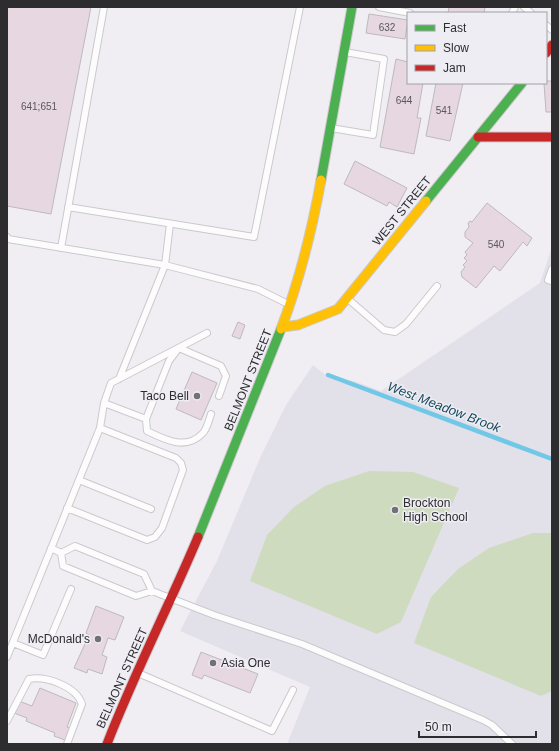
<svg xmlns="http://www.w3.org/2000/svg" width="559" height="751" viewBox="0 0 559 751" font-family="Arial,sans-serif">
<rect width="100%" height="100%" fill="#f0eef3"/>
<path fill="#e2e0e9" d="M552 247V744H287L310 687 180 631 217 561 260 458 286 405 313 365 327 376 354 381 381 391 540 283Z"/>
<path fill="#cedbbf" d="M369 471 413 472 459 488 401 622 377 634 250 581 267 535 294 507 325 486Z
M533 533H552V691L541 696 414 643 431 597 458 569 489 548Z"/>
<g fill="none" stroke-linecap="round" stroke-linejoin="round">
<path stroke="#70c7e6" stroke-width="4.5" d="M328 375 552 459"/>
</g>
<path fill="#e6d7e1" stroke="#bdbabd" d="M7 7H91L51 214 7 206Z
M449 7H485L484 13H448Z
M369 14 408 20 405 39 366 33Z
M396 59 408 62V83H423L417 118H421L414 154 380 147Z
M546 81H552V112H546L544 83Z
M436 83H463L450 141 426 136Z
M355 161 407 188 397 207 389 202 387 206 344 184Z
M487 203 532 238 527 246 523 242 500 271 494 266 476 288 462 277 461 272 465 267 463 265 467 261 464 258 467 255 465 252 473 243 465 237V232L469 227 468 223 470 221 472 222Z
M238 322 245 325 240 339 232 336Z
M192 372 217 383 201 420 176 409Z
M96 606 124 617 115 640 108 638 102 655 107 657 102 674 88 669 87 673 74 668 89 635 86 633Z
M201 652 258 674 250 693 204 675 202 679 192 675Z
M40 688 76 703 67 727 70 728 65 740 54 736 55 733 26 721 27 718 14 713 19 701 32 706Z"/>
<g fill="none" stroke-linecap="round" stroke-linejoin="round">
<g stroke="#cbc9cd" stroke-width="8">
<path id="lane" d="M379 7 410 13
M524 7 531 13
M512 13 515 7
M546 25 552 30
M331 128 373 135 384 59 345 52
M68 207 254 237 300 7
M7 237 8 239 165 265 258 289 288 304
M61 248 104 7
M552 269 548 280 552 281
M348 299 384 330 395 332 406 324 437 286
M179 348 221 366 226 376 219 396
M119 379 165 265 170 224
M104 403 146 419 169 361 178 349
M146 419 147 431C164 439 185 451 202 434 207 430 209 420 211 414
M79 480 151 509
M67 508 147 540 155 537 162 528 183 470 181 463 176 458 100 428
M51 548 61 553 75 546 144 574 152 591
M61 553 63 566 136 596 152 591 214 615 302 644 483 720 492 725 512 744
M13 643 43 655 71 589
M7 657 100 428 104 403 111 383 207 333
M138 673 272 731 293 690
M7 721 29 679C46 676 76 686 82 704L67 744"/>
</g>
<g stroke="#cbc9cd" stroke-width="11">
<path id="fast" d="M321 180 352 7
M426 201 522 83
M198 537 281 329"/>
</g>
<g stroke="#cbc9cd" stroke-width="11">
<path id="slow" d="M282 327 298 325 338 309 426 201
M281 329C299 282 312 230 321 180"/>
</g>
<g stroke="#cbc9cd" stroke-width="11">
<path id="jam" d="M546 53 552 45
M478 137H552
M107 744C134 674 169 606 198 537"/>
</g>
<use href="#lane" stroke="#fdfcfd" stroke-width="6"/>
<use href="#fast" stroke="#4caf50" stroke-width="9"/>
<use href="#slow" stroke="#ffc107" stroke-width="9"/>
<use href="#jam" stroke="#c62828" stroke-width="9"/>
</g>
<g fill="#717074" stroke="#efedf4" stroke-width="1.5">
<circle cx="197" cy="396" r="4"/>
<circle cx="395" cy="510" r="4"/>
<circle cx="98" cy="639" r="4"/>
<circle cx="213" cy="663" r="4"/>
</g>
<g text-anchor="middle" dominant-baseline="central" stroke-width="3" stroke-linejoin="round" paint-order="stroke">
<g font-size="10" fill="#5b575c">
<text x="387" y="27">632</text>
<text x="404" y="100">644</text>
<text x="39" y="106">641;651</text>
<text x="444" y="110">541</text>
<text x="496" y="244">540</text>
</g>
<g font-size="12" fill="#2d2c2f" stroke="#efedf4">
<text transform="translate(402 211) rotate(-51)">WEST STREET</text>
<text transform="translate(248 380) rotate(-68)">BELMONT STREET</text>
<text transform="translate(122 678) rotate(-66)">BELMONT STREET</text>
</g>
<g font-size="12" fill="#2d2c2f" stroke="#efedf4" text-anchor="end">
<text x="189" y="396">Taco Bell</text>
<text x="403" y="503" text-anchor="start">Brockton<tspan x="403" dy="14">High School</tspan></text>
<text x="90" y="639">McDonald's</text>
<text x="221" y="663" text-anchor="start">Asia One</text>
</g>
<g font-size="13" font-style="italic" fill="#174a5c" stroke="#efedf4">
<text transform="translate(444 407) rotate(21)">West Meadow Brook</text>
</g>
</g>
<rect width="559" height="751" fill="none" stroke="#2d2c2f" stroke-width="16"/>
<rect x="407" y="12" width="140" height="72" fill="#efedf4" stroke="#a1a0a5"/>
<rect x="415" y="25" width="20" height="6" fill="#4caf50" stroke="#a1a0a5"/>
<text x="443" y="32" font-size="12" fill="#2d2c2f">Fast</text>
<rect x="415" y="45" width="20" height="6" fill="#ffc107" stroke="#a1a0a5"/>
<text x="443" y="52" font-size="12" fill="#2d2c2f">Slow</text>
<rect x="415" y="65" width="20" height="6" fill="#c62828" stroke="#a1a0a5"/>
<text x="443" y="72" font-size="12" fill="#2d2c2f">Jam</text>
<path d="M419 731v6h117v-6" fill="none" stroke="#2d2c2f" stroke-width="2"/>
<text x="425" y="731" font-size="12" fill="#2d2c2f" stroke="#efedf4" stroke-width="3" paint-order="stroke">50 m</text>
</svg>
